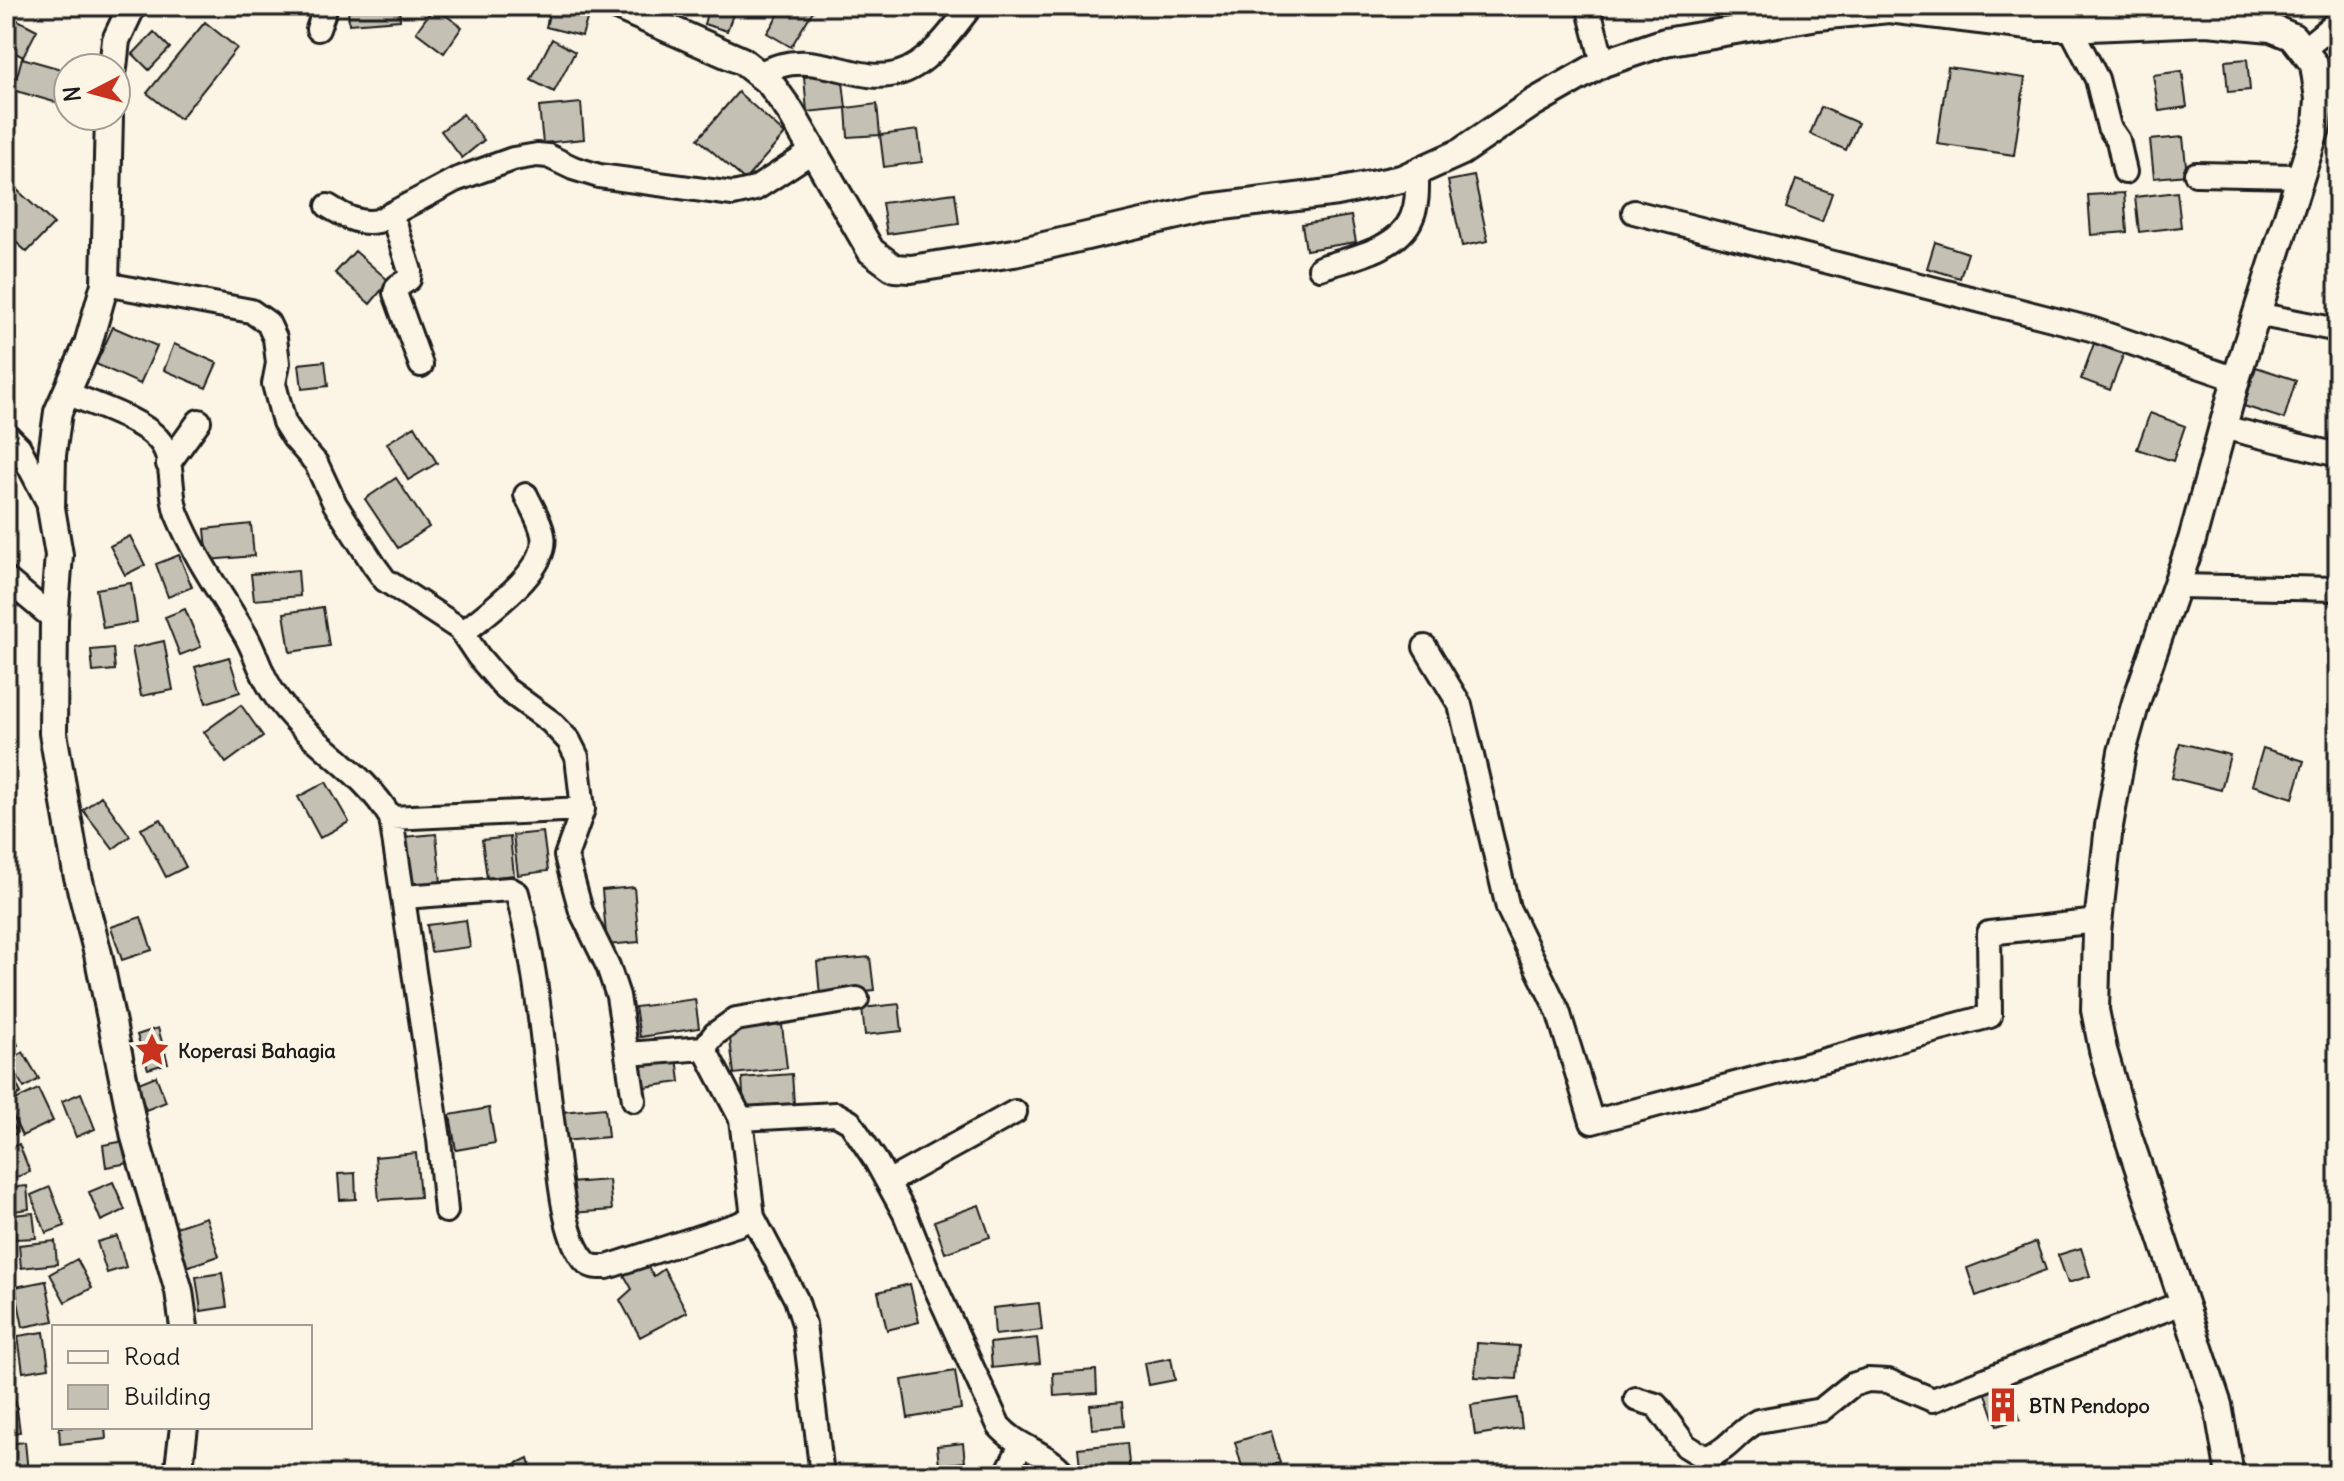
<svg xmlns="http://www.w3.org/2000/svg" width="2344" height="1481" viewBox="0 0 2344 1481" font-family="Delius,sans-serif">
<rect width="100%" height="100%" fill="#fcf5e5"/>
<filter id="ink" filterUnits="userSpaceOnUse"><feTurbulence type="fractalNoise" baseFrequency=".0125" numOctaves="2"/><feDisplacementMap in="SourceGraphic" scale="16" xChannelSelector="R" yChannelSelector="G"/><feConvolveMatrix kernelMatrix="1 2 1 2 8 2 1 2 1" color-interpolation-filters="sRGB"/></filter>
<g filter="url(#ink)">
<path fill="#c4c0b3" stroke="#1c1c1c" stroke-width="2" d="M348 6H399L400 20 349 24Z
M551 6H577L590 9 582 36 546 27Z
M709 6H736L727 31 704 24Z
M784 6H816L791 47 767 33Z
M434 7 462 27 444 53 416 32Z
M6 14 37 30 23 57 6 48Z
M205 22 237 48 180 119 147 93Z
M154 32 170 48 149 70 133 54Z
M552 39 575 52 554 92 531 80Z
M22 58 68 71 61 104 13 90Z
M2247 59 2250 90 2228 92 2225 61Z
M1948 67 2025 78 2014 155 1937 144Z
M2182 71 2187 107 2159 111 2153 75Z
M842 73 846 108 807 112 804 77Z
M738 92 785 134 745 180 698 139Z
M581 103 584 139 543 143 539 107Z
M877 104 880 135 848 137 846 108Z
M1821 107 1858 123 1846 150 1810 134Z
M463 114 484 140 462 158 441 131Z
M918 130 922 162 884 167 880 135Z
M6 132 16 140 6 153Z
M2183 137 2187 175 2154 178 2150 140Z
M1474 176 1488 241 1462 246 1448 181Z
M1796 180 1832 193 1822 222 1786 208Z
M14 187 54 224 27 252 6 233V196Z
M2177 192 2181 227 2139 232 2135 197Z
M955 193 959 224 887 234 882 203Z
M2124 193 2127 232 2091 235 2088 195Z
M1351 216 1356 242 1306 250 1302 224Z
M1935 242 1968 253 1960 278 1927 268Z
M355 251 389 281 370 304 335 273Z
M113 327 157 346 140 384 96 364Z
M2096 338 2125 350 2110 390 2081 379Z
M174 344 217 363 206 388 164 370Z
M325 361 328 386 302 389 299 364Z
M2256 367 2296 380 2284 419 2244 406Z
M2150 413 2185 426 2173 461 2137 449Z
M415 426 437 463 408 480 387 443Z
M396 478 429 527 398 548 365 499Z
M251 524 254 556 208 560 205 529Z
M130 536 145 565 125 575 110 546Z
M179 555 192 587 168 597 156 564Z
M298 570 300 596 254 600 251 574Z
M131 583 137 622 103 628 96 589Z
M323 607 329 646 290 652 284 613Z
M185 609 201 647 180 655 165 617Z
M164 641 173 690 141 696 132 648Z
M113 648 115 670 93 672 91 650Z
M229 657 240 692 206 703 195 667Z
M241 705 263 736 226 763 204 732Z
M2180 743 2230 755 2221 790 2172 778Z
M2263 748 2304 761 2293 798 2252 785Z
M326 782 349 822 320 838 298 797Z
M101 796 130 836 113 849 83 810Z
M161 819 186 867 166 877 141 829Z
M543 832 548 871 518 875 513 835Z
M436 834 441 883 409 886 404 837Z
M510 837 514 875 487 878 482 840Z
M634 887 639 942 607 945 602 890Z
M141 917 152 950 122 960 111 927Z
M466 920 470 947 431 952 427 925Z
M870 957 874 990 820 996 817 962Z
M695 999 699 1028 640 1037 635 1007Z
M899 1004 902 1031 865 1035 862 1008Z
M6 1023 18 1045 6 1052Z
M782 1025 787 1068 734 1074 729 1031Z
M158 1028 168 1063 148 1069 137 1035Z
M23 1052 39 1079 24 1088 8 1061Z
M677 1057 680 1082 638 1088 635 1062Z
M6 1063 21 1093 6 1101Z
M792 1074 794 1104 744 1108 742 1078Z
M156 1076 166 1102 146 1110 136 1084Z
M38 1089 53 1121 22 1136 7 1104Z
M81 1093 95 1129 76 1137 62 1101Z
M489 1108 495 1143 456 1150 450 1115Z
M605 1108 608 1137 563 1141 561 1112Z
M6 1110 17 1133 6 1138Z
M125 1141 129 1163 106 1167 103 1145Z
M19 1144 30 1172 6 1181V1149Z
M416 1153 420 1197 379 1200 375 1157Z
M355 1173 356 1199 340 1200 338 1174Z
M609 1180 612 1210 571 1213 569 1183Z
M113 1182 125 1210 101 1221 89 1192Z
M27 1186 29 1209 6 1212V1188Z
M50 1187 65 1226 46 1233 31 1195Z
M979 1205 990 1237 945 1253 934 1221Z
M33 1213 36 1238 15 1239 13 1215Z
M206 1217 219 1256 186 1267 173 1228Z
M6 1230 13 1276 6 1278Z
M117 1236 126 1267 107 1273 97 1242Z
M55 1241 57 1264 21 1268 19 1245Z
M2036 1242 2046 1270 1976 1296 1967 1268Z
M2081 1248 2090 1276 2068 1283 2058 1255Z
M77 1259 92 1288 65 1302 50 1274Z
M643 1261 654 1276 664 1269 687 1312 640 1337 620 1300 632 1289 624 1275Z
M222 1273 227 1307 201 1311 196 1277Z
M46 1281 54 1321 23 1327 15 1287Z
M910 1284 919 1322 887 1330 878 1292Z
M1039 1303 1042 1330 995 1335 993 1308Z
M44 1332 49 1368 23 1372 18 1336Z
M1037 1338 1040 1363 992 1368 990 1343Z
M1477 1343 1519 1346 1517 1379 1475 1377Z
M1171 1358 1175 1380 1149 1385 1145 1363Z
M1096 1370 1097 1393 1054 1396 1053 1373Z
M955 1371 961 1409 908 1418 902 1380Z
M2008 1382 2020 1419 1997 1426 1985 1391Z
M1518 1398 1522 1428 1475 1435 1471 1405Z
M16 1402 20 1432 6 1434V1403Z
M1122 1402 1124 1426 1092 1429 1090 1405Z
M59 1427H105L106 1439 60 1444Z
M1271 1431 1280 1463 1244 1474 1235 1442Z
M25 1442 28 1472 6 1474V1444Z
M963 1443 965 1462 939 1465 937 1446Z
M1127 1443 1130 1474 1081 1475 1078 1448Z
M528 1458 533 1475H510L509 1467Z"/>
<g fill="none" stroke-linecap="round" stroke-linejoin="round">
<g stroke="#1c1c1c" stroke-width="28">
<path id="minor" d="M1588 6 1603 63
M2070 27 2097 79 2109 127 2118 140 2125 172
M318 29 326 6
M2304 49 2338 21
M759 74C815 43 854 87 899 73 928 65 953 29 971 6
M2196 174 2299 176
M328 206C344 216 359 225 378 221L455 180 513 159 537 155 548 156 573 168 599 176 733 194 755 189 813 151
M1634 212 2091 329 2236 379
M392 214 410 271 409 279 397 287 395 293 421 365
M1320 268C1350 258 1399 250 1412 217 1418 203 1417 188 1417 173
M105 284 251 311 268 323 275 338 278 363 274 384 284 422 294 438 316 463 335 504 374 565 385 580 460 629 478 656 506 689 551 722 569 741 577 757 583 809
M2256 314 2338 330
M67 393C94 405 139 418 158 439 176 458 168 491 177 514 195 558 222 595 246 636 254 650 258 665 266 680 296 739 359 763 391 818L439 1139 446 1211
M2222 427 2338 455
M6 434 19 447 51 508
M168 464 199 421
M6 579 54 619
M2176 586 2338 589
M463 633C487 612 550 570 543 535 541 522 532 508 526 495
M1425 647 1460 705 1508 908 1558 1011 1592 1122 1990 1016 1989 933 2098 921
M391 818 583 809 566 856 581 911 608 966 618 996 634 1100
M404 897 510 889 517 893C539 972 544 1067 556 1149 560 1179 564 1238 585 1261 591 1268 598 1267 607 1267L739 1224 753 1217 741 1119
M704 1048 715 1034 736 1019 857 999
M628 1054 704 1048 741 1119 836 1114 850 1122 876 1161 905 1214 927 1269 999 1426C1018 1448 1048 1452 1065 1475
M888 1182 1015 1112
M753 1217 796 1299 804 1324 822 1475
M1636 1399 1656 1405 1686 1446 1706 1458C1732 1448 1736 1432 1758 1421L1821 1410 1852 1385 1868 1380 1888 1381 1933 1400 2182 1303
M1006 1475 1021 1445"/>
</g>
<g stroke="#1c1c1c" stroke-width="32">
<path id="tertiary" d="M617 6 742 61 770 83 790 111 871 251 894 268 911 269 1014 253 1207 208 1337 192 1401 179 1461 152 1533 103 1603 63 1665 42 1818 16 1889 9 2037 27H2090L2207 22 2271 28 2293 37 2314 64 2319 99 2317 125 2236 379 2192 540 2136 702 2122 752 2109 826 2097 932 2095 1010 2103 1050 2128 1136 2218 1405 2230 1475
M113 68 116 40 132 6
M109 116 105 284 88 344 58 412 52 455 51 508 59 555 54 619 53 733 77 873 98 954 135 1137 179 1291 184 1327
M178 1475 184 1427"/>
</g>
<use href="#minor" stroke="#fcf5e5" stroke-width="22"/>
<use href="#tertiary" stroke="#fcf5e5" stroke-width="26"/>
</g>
</g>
<defs>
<g id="sight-bare" transform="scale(2.76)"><path d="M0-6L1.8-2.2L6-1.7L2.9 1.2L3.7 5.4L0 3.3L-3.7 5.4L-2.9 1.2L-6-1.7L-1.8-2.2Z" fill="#c8321e" stroke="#fcf5e5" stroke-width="2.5" paint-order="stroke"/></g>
<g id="building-bare" transform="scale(2.76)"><path d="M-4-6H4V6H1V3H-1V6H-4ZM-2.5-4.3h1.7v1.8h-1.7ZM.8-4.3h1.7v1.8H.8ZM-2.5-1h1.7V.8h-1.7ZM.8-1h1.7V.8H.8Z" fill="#c8321e" stroke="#fcf5e5" stroke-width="2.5" paint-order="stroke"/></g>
</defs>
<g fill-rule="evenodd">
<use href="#sight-bare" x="152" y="1050"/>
<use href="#building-bare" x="2003" y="1405"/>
</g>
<g text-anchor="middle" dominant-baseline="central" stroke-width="8" stroke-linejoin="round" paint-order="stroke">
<g font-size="20" font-weight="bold" fill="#1c1c1c" stroke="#fcf5e5" text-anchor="start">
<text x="178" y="1050">Koperasi Bahagia</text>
<text x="2029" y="1405">BTN Pendopo</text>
</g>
</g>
<rect width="2344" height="1481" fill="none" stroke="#fcf5e5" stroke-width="32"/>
<rect x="16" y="16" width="2312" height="1449" fill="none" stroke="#1c1c1c" stroke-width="3" filter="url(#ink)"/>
<rect x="52" y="1325" width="260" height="104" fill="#fcf5e5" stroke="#a29e95" stroke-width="2"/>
<rect x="68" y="1351" width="40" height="12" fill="#fcf5e5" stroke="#a29e95" stroke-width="2"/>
<text x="124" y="1365" font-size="24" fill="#1c1c1c">Road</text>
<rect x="68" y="1385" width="40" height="24" fill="#c4c0b3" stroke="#a29e95" stroke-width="2"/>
<text x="124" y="1405" font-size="24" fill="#1c1c1c">Building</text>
<g transform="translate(92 92) rotate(264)"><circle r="38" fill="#fcf5e5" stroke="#a29e95" stroke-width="2"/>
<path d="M0-6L14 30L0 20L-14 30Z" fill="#c8321e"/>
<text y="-12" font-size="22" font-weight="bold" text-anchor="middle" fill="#1c1c1c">N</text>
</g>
</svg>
